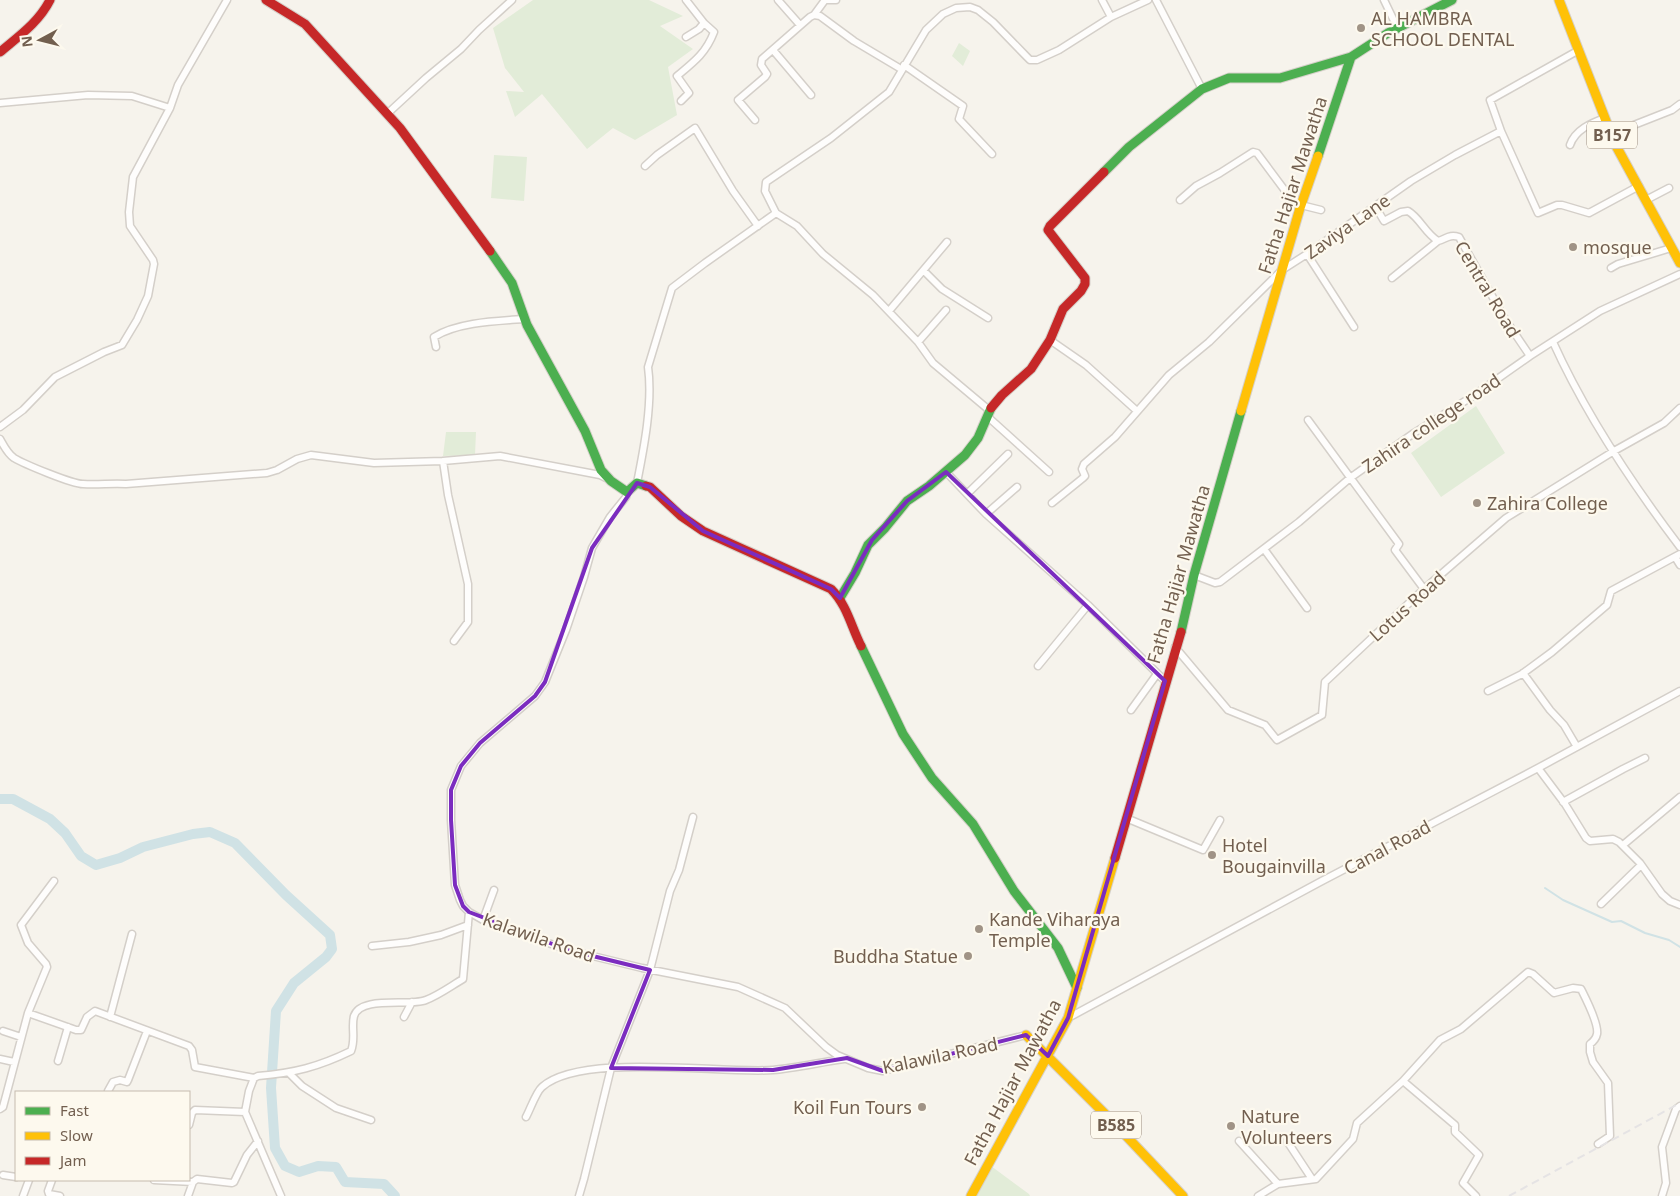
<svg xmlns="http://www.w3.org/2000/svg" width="1680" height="1196" viewBox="0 0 1680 1196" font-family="'Noto Sans',sans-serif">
<rect width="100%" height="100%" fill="#f6f3ec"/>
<path fill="#e2ecd8" d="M533 0H649L683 16 660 26 693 49 668 67 677 115 635 140 613 128 587 149 542 94 515 117 506 91 524 92 505 68 493 28Z
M959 43 970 51 963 66 952 56Z
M494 155 527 157 524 201 491 198Z
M1476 406 1505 453 1441 497 1411 453Z
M446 432H476L475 455 443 456Z
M991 1166 1029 1194 1030 1196H973Z"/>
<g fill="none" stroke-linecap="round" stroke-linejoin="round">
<path stroke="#d0e2e5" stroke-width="2" d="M1545 888 1563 900 1612 922 1621 921 1645 933 1669 940 1680 947"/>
<path stroke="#d0e2e5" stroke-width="10" d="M0 799H13L50 819 65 833 81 856 96 865 120 858 143 847 193 834 210 832 235 843 286 895 330 935 332 949 326 957 294 983 276 1011 271 1088 275 1148 285 1166 299 1172 318 1166 336 1167 345 1182 384 1184 395 1196"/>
<g stroke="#d4cfc9" stroke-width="9">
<path id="street" d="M778 0 800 25
M1102 0 1111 17
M1156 0 1202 89
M1384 0 1397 27
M814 15 825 0H836
M686 37 699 29 704 23 686 0
M773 50 811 95
M904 65 963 106 959 119 992 154
M681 101 689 93 677 76C694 62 706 53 714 32L704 23
M0 103 88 95 132 96 170 108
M387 114 426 78 461 49 479 30 512 0
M755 120 738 100 765 77 767 74 761 65 762 59 810 17 814 15 820 16 854 41 901 69
M1501 131 1490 100 1579 50
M1611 134 1672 110 1680 104
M1570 145C1575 130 1591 123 1605 118
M645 166 657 155 695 128 733 191 758 226
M1180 200 1196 186 1220 173 1253 152 1257 153 1292 200 1300 208
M1646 200 1669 188
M1301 205 1321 210
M1375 206 1384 221 1401 212 1408 211C1420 218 1425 233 1438 241 1446 239 1449 234 1459 237L1505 319 1530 356
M776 213 797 226 823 254 873 295 918 342 933 363 989 410
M1307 254 1354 327
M1611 268 1618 264 1671 248
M924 271 942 289 988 318
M1392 278 1438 241
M889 311 947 242
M1050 340 1086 365 1137 411
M918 342 946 310
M1553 342C1585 413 1633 485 1680 547
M436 347 434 337C458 322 497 321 525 319
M988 417 1049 472
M1308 420 1399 544 1395 550 1424 589
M0 427 23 410 55 377 104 352 122 345 137 320 148 296 154 264 153 260 130 226 129 212 133 177 170 108 178 85 227 0
M0 439C4 446 7 453 14 458 24 464 72 484 83 484 98 485 112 483 126 484L267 473 277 470 297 459 311 455 374 463 443 461 500 456 600 475 606 478
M443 461 448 495 468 584V622L454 641
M946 472 986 514 1088 605 1165 681
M637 483C644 448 653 402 648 367L672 288 705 263 776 213 765 191 766 182 831 138 889 92 926 30 943 14 956 8 970 7 978 10 993 22 1027 57 1030 60H1037L1059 50 1111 17 1148 0
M627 492 626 497 610 517 592 548 584 577 566 630 545 682 535 696 480 743 461 766 451 790V820L455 885 460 900 463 906 469 912 483 920 568 950 642 968 738 987 785 1008 826 1047 837 1055 868 1068 883 1071 1026 1035
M967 494 1008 454
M1052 503 1083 478 1085 476 1082 469 1084 464 1115 437 1169 375 1209 342 1282 270 1307 254 1411 181 1455 155 1501 131 1538 213 1557 205H1562L1589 213 1639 186
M986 514 1017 487
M1264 549 1307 608
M1675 557 1680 565
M1194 575 1215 583 1220 582 1299 522 1350 478 1414 433 1473 396 1530 356 1600 311 1680 274
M1175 647 1228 710 1265 725 1277 740 1322 715 1325 682 1424 589 1506 518 1614 451 1664 423 1680 408
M1038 666 1088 605
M1523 673 1550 710 1564 725 1577 747
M1488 691 1522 674 1552 652 1607 605 1611 591 1680 554
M1131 710 1157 674
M1538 768 1565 804 1586 838 1590 841 1613 839 1619 842 1640 863 1662 894 1670 901 1680 905
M1563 802 1623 769 1645 758
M1126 818 1203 850 1220 820
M1623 845 1680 797
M1601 904 1641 865
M483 920 494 890
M372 946 409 942 441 935 468 925
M28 1013 76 1030H81L87 1017 95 1011 189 1046 192 1050 195 1067 254 1078
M110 1017 132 934
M404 1017 412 1002
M1068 1018 1320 882 1538 768 1680 691
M3 1031 21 1037
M0 1059 14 1062
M58 1061 68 1027
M289 1073 302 1086 336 1108 371 1120
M1403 1081 1455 1125V1132L1479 1155 1463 1183 1476 1196
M108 1091 113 1082 120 1080 127 1082 128 1080 147 1031
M0 1109 3 1107 28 1013 47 967 46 964 28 943 21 925 54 881
M526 1117C530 1110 536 1092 542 1087 582 1052 719 1074 773 1070 797 1068 821 1062 844 1059
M189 1125 192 1113 195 1110 245 1112
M1239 1141 1278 1184 1258 1196
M1287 1141 1312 1179
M3 1175 16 1177
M52 1180 48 1191 49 1194 60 1196
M154 1180 193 1182
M1278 1184 1316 1179 1353 1139 1357 1123 1403 1081 1440 1040 1461 1029 1528 972 1533 974 1554 993 1573 988 1581 989C1586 999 1599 1024 1597 1034 1596 1039 1594 1041 1590 1044V1052L1593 1062 1608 1083 1610 1136 1598 1144
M23 1196 29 1180
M188 1196 193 1182 197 1179 232 1183 234 1182 247 1155 258 1141
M281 1196 245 1112 249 1091 254 1078 258 1076C294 1073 318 1067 351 1051 356 1039 351 1027 354 1016 361 995 409 1007 426 1000 439 995 451 986 463 979L469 912
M579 1196 584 1179 611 1068 650 970 670 891 679 870 693 817
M1662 1196 1666 1183 1662 1147 1676 1109 1680 1106"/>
</g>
<g stroke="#d5d0c9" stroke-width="11">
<path id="fast" d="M1318 156 1351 57 1388 33 1452 0
M1104 172 1129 147 1202 89 1229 78H1280L1351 57
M490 251 512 283 527 325 585 431 601 470 611 481 627 492 637 483 646 486
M840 598 855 573 868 545 885 528 907 501 929 486 965 455 978 438 991 408
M1181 632 1194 575 1241 411
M861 646 903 734 932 778 973 824 1014 891 1058 948 1077 988"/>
</g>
<g stroke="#d5d0c9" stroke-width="11">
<path id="slow" d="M1559 0 1615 144 1680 263
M1241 411 1300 208 1318 156
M1026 1035 1113 1122 1183 1196
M971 1196 1068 1018 1115 858"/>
</g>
<g stroke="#d5d0c9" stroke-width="11">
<path id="jam" d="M266 0 305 24 400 128 490 251
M0 52C19 36 39 22 50 0
M991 408 1002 395 1031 369 1050 340 1063 309 1081 291 1085 284V278L1048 230 1050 226 1104 172
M646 486 650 487 681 516 703 531 831 589C847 605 851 626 861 646
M1115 858 1181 632"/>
</g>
<use href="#street" stroke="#fefdfc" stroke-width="6"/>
<use href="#fast" stroke="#4caf50" stroke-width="9"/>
<use href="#slow" stroke="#ffc107" stroke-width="9"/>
<use href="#jam" stroke="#c62828" stroke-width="9"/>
<path stroke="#e5e3e4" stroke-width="2" stroke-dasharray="8 5" stroke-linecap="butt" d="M1509 1196 1680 1103"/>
</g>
<path fill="none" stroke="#7b2cbf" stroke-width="4" stroke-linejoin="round" d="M946 472 1165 681 1068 1018 1048 1056 1026 1035 883 1071 847 1058 773 1070 611 1068 650 970 568 950 469 912 463 906 455 885 451 820V790L461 766 480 743 535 696 545 682 592 548 637 483 650 487 703 531 831 589 840 598 872 540 907 501Z"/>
<g fill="#a09386" stroke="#fdf9ee" stroke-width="2">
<circle cx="1361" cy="28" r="5"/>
<circle cx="1573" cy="247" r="5"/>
<circle cx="1477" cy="503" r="5"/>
<circle cx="1212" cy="855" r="5"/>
<circle cx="979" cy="929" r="5"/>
<circle cx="968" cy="956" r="5"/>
<circle cx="922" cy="1107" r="5"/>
<circle cx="1231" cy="1126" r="5"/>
</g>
<g text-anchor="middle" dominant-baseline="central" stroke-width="4.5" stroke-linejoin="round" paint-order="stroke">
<g fill="#fdf9ee" stroke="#9c8d7f" stroke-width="1">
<rect x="1587" y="121.5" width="50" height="27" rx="4"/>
<rect x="1091" y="1111.5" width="50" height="27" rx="4"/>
</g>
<g font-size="16" font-weight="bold" fill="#725f4f">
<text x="1612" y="135">B157</text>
<text x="1116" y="1125">B585</text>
</g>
<g font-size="18" fill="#725f4f" stroke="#fdf9ee" text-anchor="start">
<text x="1371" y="18">AL HAMBRA<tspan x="1371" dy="21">SCHOOL DENTAL</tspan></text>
<text x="1583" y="247">mosque</text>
<text x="1487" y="503">Zahira College</text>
<text x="1222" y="845">Hotel<tspan x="1222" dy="21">Bougainvilla</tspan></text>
<text x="989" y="919">Kande Viharaya<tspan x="989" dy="21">Temple</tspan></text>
<text x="958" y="956" text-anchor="end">Buddha Statue</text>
<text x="912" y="1107" text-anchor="end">Koil Fun Tours</text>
<text x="1241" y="1116">Nature<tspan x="1241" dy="21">Volunteers</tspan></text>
</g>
<g font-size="18" fill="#725f4f" stroke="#fdf9ee">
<text transform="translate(1292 185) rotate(-72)">Fatha Hajiar Mawatha</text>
<text transform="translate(1347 226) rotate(-35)">Zaviya Lane</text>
<text transform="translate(1488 289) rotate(59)">Central Road</text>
<text transform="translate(1431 423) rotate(-34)">Zahira college road</text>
<text transform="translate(1178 574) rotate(-74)">Fatha Hajiar Mawatha</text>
<text transform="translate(1407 606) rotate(-42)">Lotus Road</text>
<text transform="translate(1387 847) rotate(-28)">Canal Road</text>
<text transform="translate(539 937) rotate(19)">Kalawila Road</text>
<text transform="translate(940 1055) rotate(-12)">Kalawila Road</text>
<text transform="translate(1012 1082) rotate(-62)">Fatha Hajiar Mawatha</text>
</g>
</g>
<rect x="15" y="1091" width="175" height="90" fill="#fdf9ee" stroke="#c5bbae"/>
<rect x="25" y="1107" width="25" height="8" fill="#4caf50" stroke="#c5bbae"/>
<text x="60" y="1116" font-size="15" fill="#725f4f">Fast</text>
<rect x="25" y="1132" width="25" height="8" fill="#ffc107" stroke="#c5bbae"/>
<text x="60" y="1141" font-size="15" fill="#725f4f">Slow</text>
<rect x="25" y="1157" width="25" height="8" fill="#c62828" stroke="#c5bbae"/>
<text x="60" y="1166" font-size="15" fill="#725f4f">Jam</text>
<g transform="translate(40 40) rotate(263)" stroke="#fdf9ee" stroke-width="4" paint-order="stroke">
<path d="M0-4L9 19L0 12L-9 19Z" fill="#725f4f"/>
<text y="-8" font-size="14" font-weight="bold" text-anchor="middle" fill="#725f4f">N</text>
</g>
</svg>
